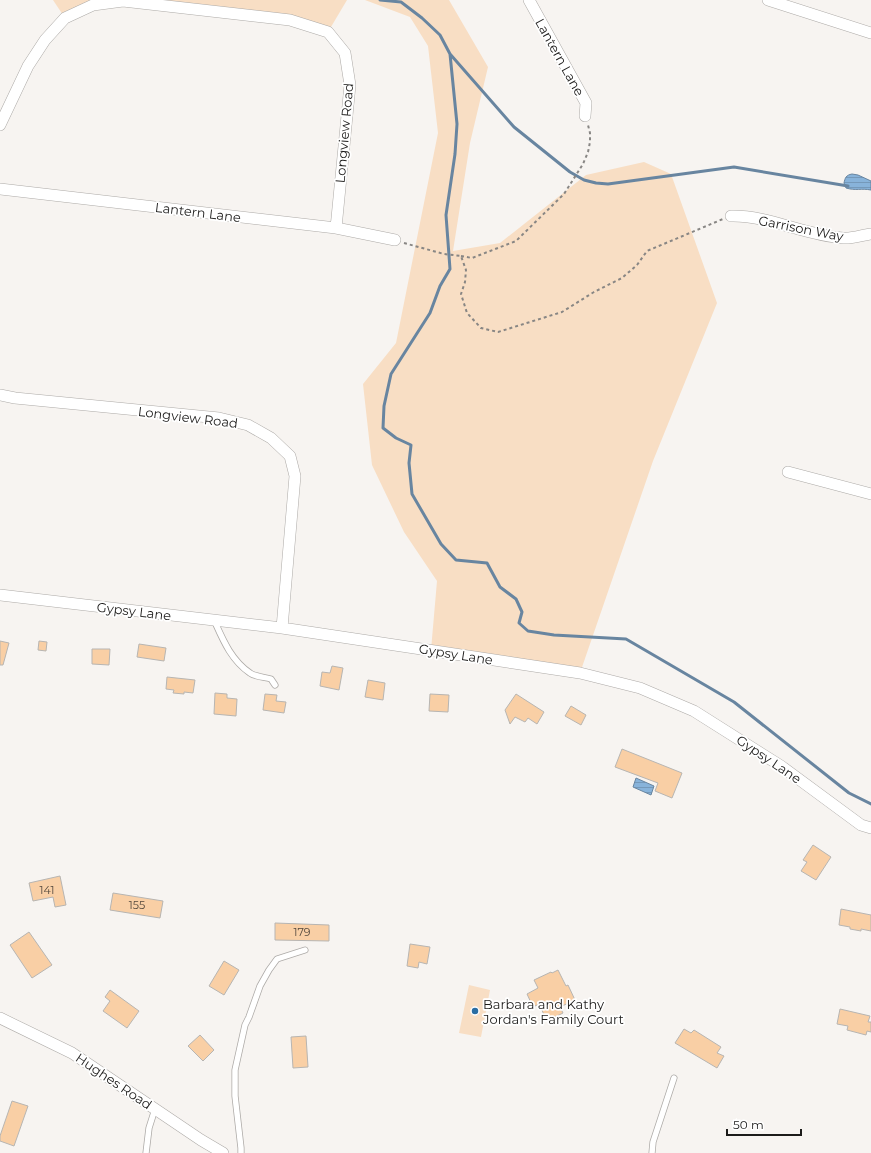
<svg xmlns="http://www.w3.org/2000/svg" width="871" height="1153" viewBox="0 0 871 1153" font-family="Montserrat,sans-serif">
<defs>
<pattern id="water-rules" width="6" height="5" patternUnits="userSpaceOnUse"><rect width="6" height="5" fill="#88b3da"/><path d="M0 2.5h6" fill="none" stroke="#7599ba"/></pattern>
</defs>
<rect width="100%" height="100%" fill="#f7f4f1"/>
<path fill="#f8dec4" d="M53 0H347L328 32 290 20 123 1 65 18Z
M365 0H449L488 67 470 143 453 251 500 243 586 175 644 162 671 174 717 303 653 461 580 673 431 650 437 581 404 532 372 465 363 384 396 343 438 133 428 46 410 17Z
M469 985 490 990 481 1037 459 1033Z"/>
<path fill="url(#water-rules)" stroke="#6885a0" d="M852 174 858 175 871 181V190C861 188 856 191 846 188L844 183C845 178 846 175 852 174Z
M636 778 654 786 651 795 633 787Z"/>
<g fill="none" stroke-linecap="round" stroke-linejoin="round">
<path stroke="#6885a0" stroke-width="3" d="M380 0 401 2 422 18 440 35 450 54 514 127 570 172 584 180 596 183 608 184 734 167 848 186
M450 54 457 124 455 154 446 215 450 269 440 286 430 313 391 374 384 406 383 428 396 438 411 445 409 463 412 494 441 544 456 560 487 563 500 587 516 599 522 612 519 623 528 631 554 635 626 639 734 702 849 793 871 804"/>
</g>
<path fill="#f9cfa5" stroke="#b7b5b2" d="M0 641 9 643 3 665H0Z
M39 641 47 642 46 651 38 650Z
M139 644 166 648 164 661 137 657Z
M92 649H110L109 665 92 664Z
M332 666 343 668 339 690 320 686 322 672 330 673Z
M167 677 195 680 193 693 184 692V694L173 693 174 690 166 689Z
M368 680 385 683 383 700 365 697Z
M215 693 227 694V698L237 699 236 716 214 714Z
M265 694 277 695 276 701 286 702 284 713 263 710Z
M430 694 449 695 448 712 429 711Z
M516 694 544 712 537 724 528 718 525 722 515 717 510 724 505 710Z
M571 706 586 715 581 725 565 716Z
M622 749 682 773 672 798 655 791 658 783 615 767Z
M813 845 831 857 816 880 801 871 807 862 803 860Z
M60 876 66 905 55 907 53 897 33 901 29 883Z
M113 893 163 901 160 918 110 910Z
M841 909 871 915V931L861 929V931L850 929V927L839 925Z
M275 923 329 925V941L275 940Z
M29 932 52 965 32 978 10 945Z
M410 944 430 947 427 964 419 962 418 968 407 966Z
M224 961 239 970 224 995 209 986Z
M558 970 566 986 568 985 575 1000 560 1007 563 1013 547 1021 539 1004 533 1007 527 994 538 988 534 980 551 972 552 973Z
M110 990 139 1011 127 1028 103 1011 110 1001 105 997Z
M840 1009 870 1016 868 1022H871V1032L867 1031 866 1035 847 1030 848 1026 837 1024Z
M684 1029 691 1033 694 1030 721 1047 717 1053 724 1056 717 1068 675 1043Z
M200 1035 214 1050 203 1061 188 1046Z
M306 1036 308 1067 293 1068 291 1037Z
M12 1101 28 1106 14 1146 0 1141V1136Z"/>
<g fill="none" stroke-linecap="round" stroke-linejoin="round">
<g stroke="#adaaa7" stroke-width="7">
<path id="service" d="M214 620C223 640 231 660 250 673 255 677 265 677 271 679L275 685
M146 1153 149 1128 155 1109
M241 1153V1148L235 1096V1070L245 1025 249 1017 260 986 269 970 277 959 305 950
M652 1153 653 1142 674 1078"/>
</g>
<g stroke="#adaaa7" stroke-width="12">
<path id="minor" d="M529 0 586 103 585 116
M768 0 871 33
M0 125 28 66 45 40 65 18 93 5 123 1 290 20 328 32 345 53 350 85 336 228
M0 189 336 228 395 240
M731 216C768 215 806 236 843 238 852 239 862 235 871 234
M0 395 15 398 219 418 248 425 271 438 290 456 295 476 282 628
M788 472 871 494
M0 595 282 628 580 673 640 688 694 711 781 766 861 825 871 828
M0 1018 72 1053 201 1140 223 1153"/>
</g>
<path stroke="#888684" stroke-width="2" stroke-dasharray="3 3" stroke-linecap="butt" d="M404 243 444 254 461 256 466 270 465 282 461 294 467 313 481 328 498 332 562 312 594 292 622 278 637 265 647 251 723 219
M461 256 472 258 516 241 564 194 583 164 588 152 590 142V133L588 125"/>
<use href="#service" stroke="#fff" stroke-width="5.5"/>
<use href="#minor" stroke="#fff" stroke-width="11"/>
</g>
<circle fill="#2a6da3" stroke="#fff" stroke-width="1.5" cx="475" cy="1011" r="4"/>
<g text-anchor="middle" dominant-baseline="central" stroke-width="3.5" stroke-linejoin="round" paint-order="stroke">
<g font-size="11" fill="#53483d">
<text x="47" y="890">141</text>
<text x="137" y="905">155</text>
<text x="302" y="932">179</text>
</g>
<g font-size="13" fill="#1c1b1a" stroke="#fff">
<text transform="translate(560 57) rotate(61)">Lantern Lane</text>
<text transform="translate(344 133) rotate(-85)">Longview Road</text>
<text transform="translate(198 212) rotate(7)">Lantern Lane</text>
<text transform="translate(801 228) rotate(11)">Garrison Way</text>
<text transform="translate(188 417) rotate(7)">Longview Road</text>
<text transform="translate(134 611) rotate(7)">Gypsy Lane</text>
<text transform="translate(456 654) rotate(9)">Gypsy Lane</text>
<text transform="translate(769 759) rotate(34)">Gypsy Lane</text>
<text transform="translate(114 1081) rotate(34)">Hughes Road</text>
</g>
<g font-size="13" fill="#1c1b1a" stroke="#fff" text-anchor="start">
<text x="483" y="1004">Barbara and Kathy<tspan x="483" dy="15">Jordan's Family Court</tspan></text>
</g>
</g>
<path d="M727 1129v6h74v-6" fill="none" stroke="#1c1b1a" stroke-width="2"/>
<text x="733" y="1129" font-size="12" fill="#1c1b1a" stroke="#ffffff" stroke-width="3" paint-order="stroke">50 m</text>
</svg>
